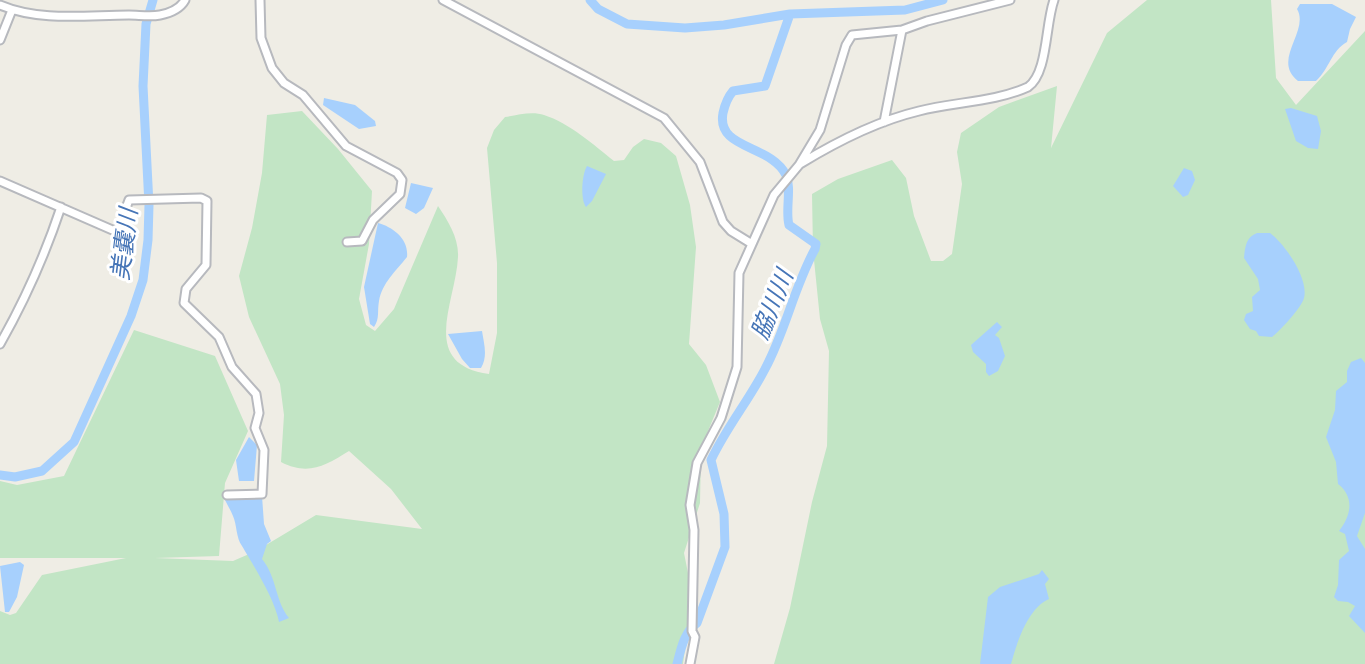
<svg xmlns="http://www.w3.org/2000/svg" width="1365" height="664" viewBox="0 0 1365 664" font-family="'Noto Sans','Noto Sans JP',sans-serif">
<rect width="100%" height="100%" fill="#efede5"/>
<path fill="#c2e5c5" d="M1147 0H1271L1276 78 1296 105 1365 31V664H774L790 608 812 502 827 446 829 351 820 319 813 250 812 194 838 179 892 160 906 178 914 216 931 261H943L952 254 962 184 957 152 961 133 999 107 1057 86 1051 148 1107 33Z
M302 111 338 149 372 191 369 244 359 299 366 325 375 331 394 309 438 206C448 221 459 238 458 257 456 302 418 364 489 374L497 333V263L487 148 494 130 505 117C518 115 532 111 544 115 569 123 594 145 614 161L624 160 633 147 644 139 661 143 676 156 690 205 696 247 689 344 706 365 720 402 701 448 700 503 684 553 692 593 683 664H0V611L10 615 16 613 42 575 126 558H0V481L17 485 64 476 134 330 215 356 248 431 225 483 219 556 155 558 233 561 256 551 316 515 422 529 391 489 349 451C325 466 308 476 281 462L284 415 280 384 249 317 239 276 252 228 262 173 267 115Z"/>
<path fill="#a7d0fd" d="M1300 4H1332L1356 17 1350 29 1347 42C1331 51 1330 68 1316 81H1298C1271 60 1310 31 1297 9Z
M324 98 355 105 375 121 376 126 359 129 323 105Z
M1291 108 1317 116 1321 131 1318 149 1308 148 1296 141 1285 109Z
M587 166 606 174 592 201 586 207C580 199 582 174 587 166Z
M1184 168 1192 171 1195 180 1188 195 1183 197 1173 186Z
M411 183 433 188 424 208 416 214 405 208Z
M378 223C393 227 409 239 407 257 396 271 382 283 379 301 377 312 380 318 374 327L370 324 364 287Z
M1257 233H1270C1285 244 1309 279 1304 298 1302 307 1279 332 1272 337L1259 336 1256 331 1250 329 1244 320 1246 314 1253 311 1252 297 1260 290 1258 279 1244 258C1245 247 1246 237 1257 233Z
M997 322 1002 327 995 335 999 338 1005 356 998 371 989 376 986 372V364L973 352 971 345Z
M482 331C484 344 488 356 481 368H470L462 359 448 334Z
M1361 358 1365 363V513L1357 536 1365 549V633L1349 616 1355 606 1348 602 1338 601 1334 597 1338 585 1339 560 1349 551 1345 534 1339 531C1351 516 1355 497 1338 484L1336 462 1326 437 1335 410 1336 391 1347 382V371L1351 362Z
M249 437 257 445 254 481H239L236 460Z
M262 496 264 524 271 541 267 544 262 559C277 577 275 601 289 618L279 622C275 599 252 563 242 546 236 538 237 525 233 516 231 511 228 506 225 500L226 497Z
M20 562 24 565 17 597 9 612H5L0 566Z
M1042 570 1049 579 1045 584 1049 599C1028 608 1017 642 1011 664H980L988 597 1000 587 1039 574Z"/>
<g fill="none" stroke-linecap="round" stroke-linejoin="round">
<path stroke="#a7d0fd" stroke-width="9" d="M590 0 598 9 627 24 685 28 724 25 790 14 905 10 943 0
M0 475 15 477 42 471 74 442 131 316 143 280 148 240 149 205 143 86 146 24 153 0
M677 664C681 649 684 632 697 623L725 547 724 514 711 460C726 428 749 400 765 369 786 330 794 287 815 249L816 244 789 225C785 210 792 189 786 175 771 144 716 150 723 113 725 104 727 98 733 91L765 86 790 14"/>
<g stroke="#b7b9be" stroke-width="11">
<path id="minor" d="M260 0 261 38 272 68 284 83 303 95 346 146 397 173 402 180 400 194 373 220 362 241 347 242
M443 0 664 118 700 162 723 222 731 231 752 244
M0 5C40 22 87 15 129 15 139 15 150 17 160 15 170 13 180 9 185 0
M0 40 12 10
M884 122 902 30
M800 164C836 142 877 121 919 111 954 102 995 102 1028 87 1048 73 1045 25 1054 0
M0 181 117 232 129 200 201 198 207 201 206 265 186 289 184 303 219 337 232 367 256 394 259 413 255 428 264 450 262 494 227 495
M0 344C25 300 45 255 61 207
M690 664 695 637 692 631 694 530 690 505 697 463 721 418 737 367 739 273 774 195 799 165 820 130 846 45 852 35 902 30 927 21 1010 0"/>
</g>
<use href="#minor" stroke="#fff" stroke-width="7"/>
</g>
<g text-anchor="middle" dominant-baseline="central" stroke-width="6" stroke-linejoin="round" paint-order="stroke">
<g font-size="24" font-style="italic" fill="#4675b7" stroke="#fff">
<text transform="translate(123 244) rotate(-83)">美嚢川</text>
<text transform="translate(771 304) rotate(-68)">脇川川</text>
</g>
</g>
</svg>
